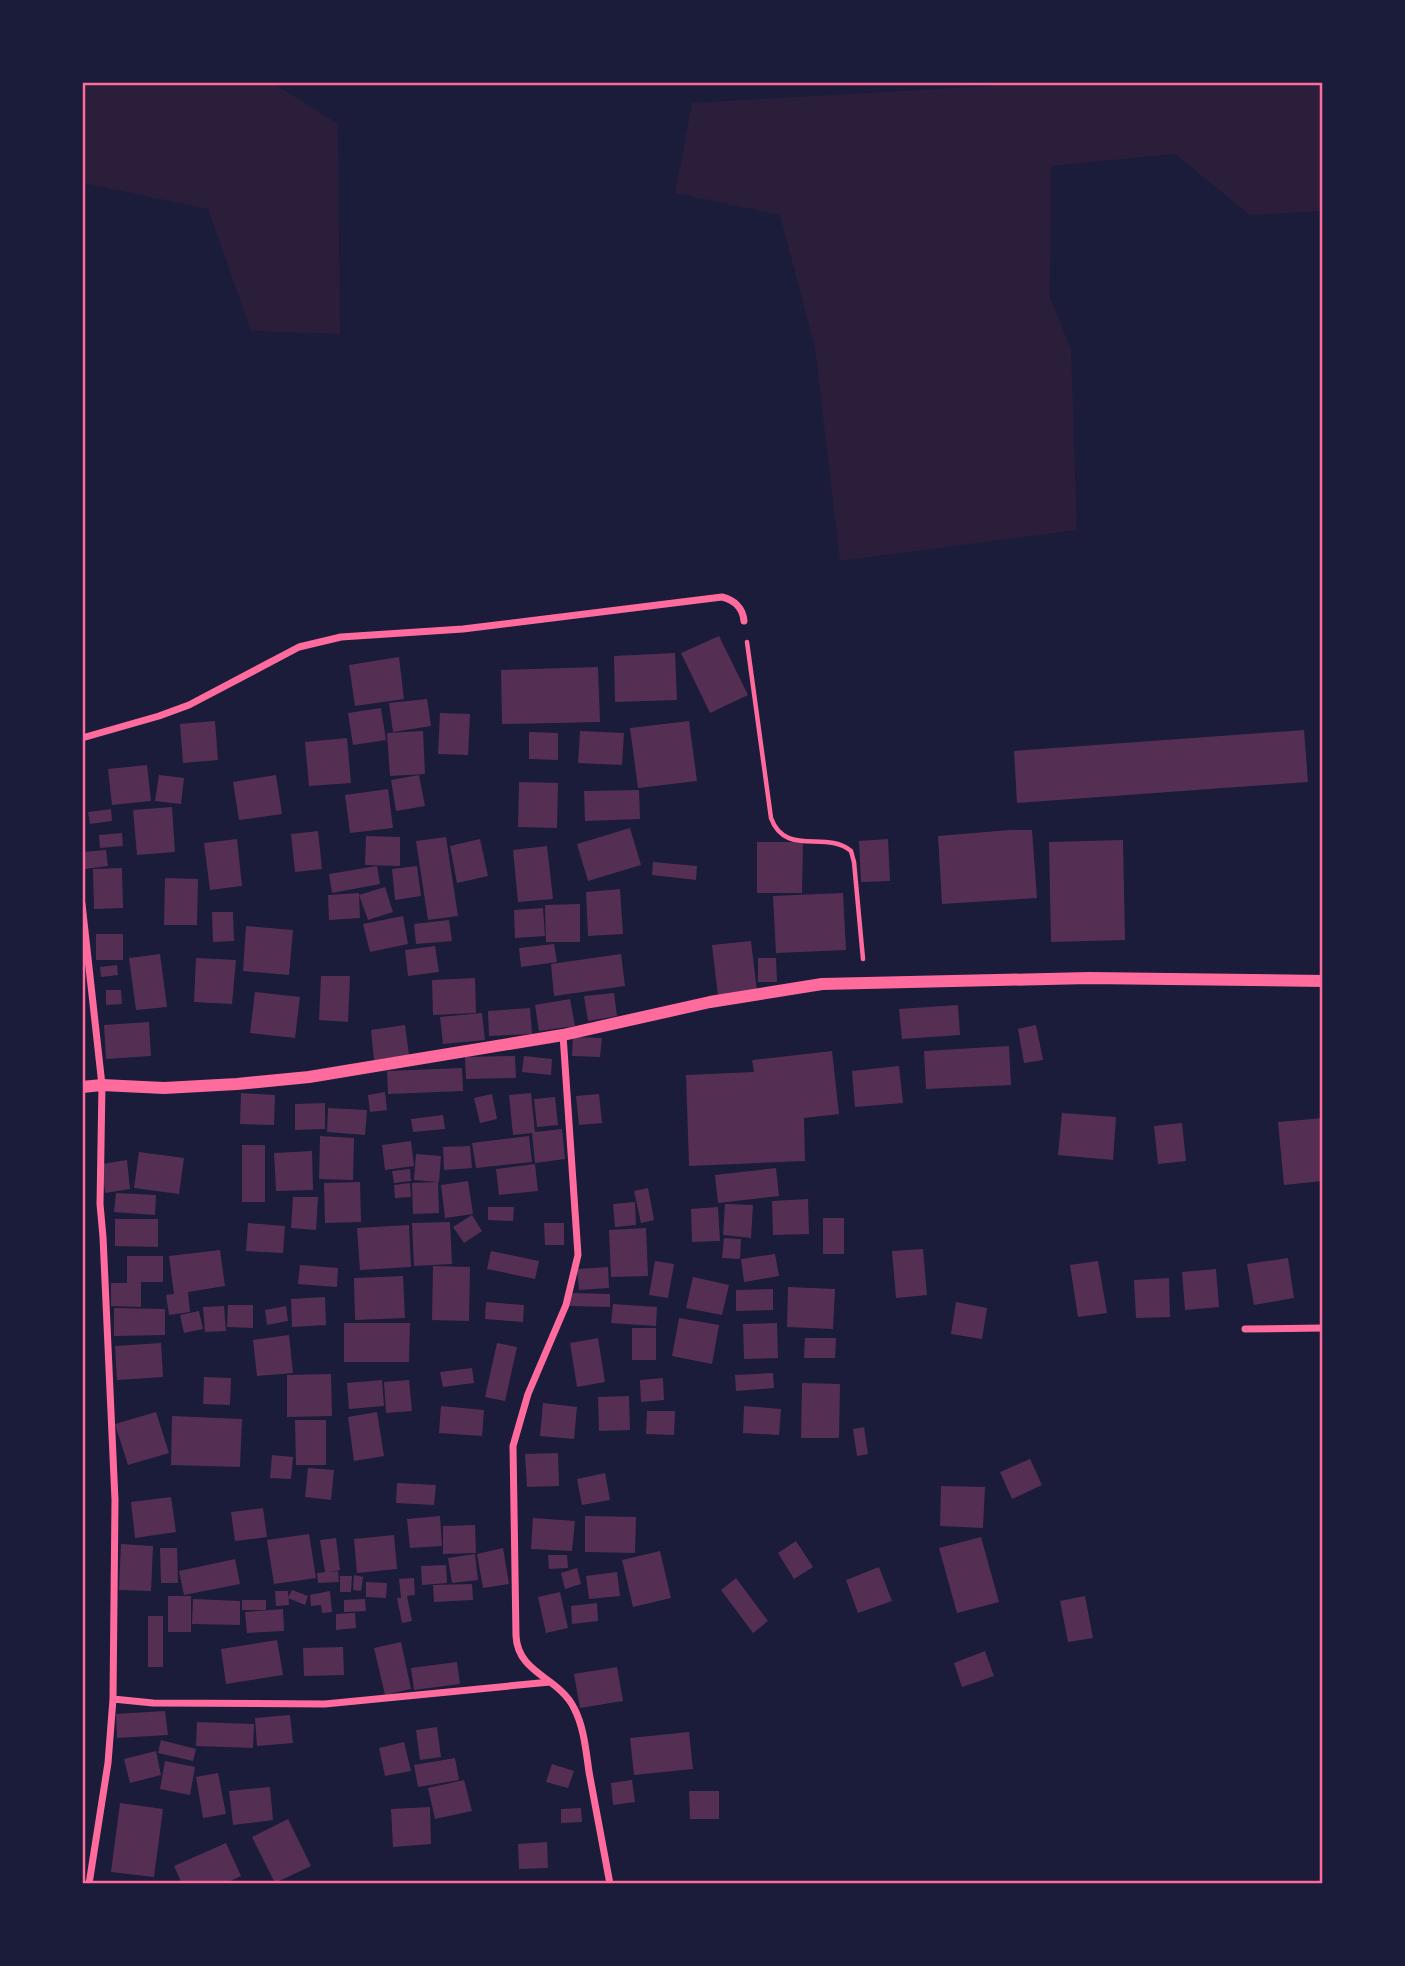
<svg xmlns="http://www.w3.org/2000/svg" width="1405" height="1966" viewBox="0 0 1405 1966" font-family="'Exo 2',sans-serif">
<rect width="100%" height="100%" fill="#1b1b3a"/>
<path fill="#2a1e3b" d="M82 82H271L338 124 340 334 251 331 208 209 82 183Z
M1058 82H1323V211L1250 215 1175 154 1051 166 1050 298 1071 349 1077 530 840 561 815 348 780 215 675 193 692 103Z"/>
<path fill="#542f53" d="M719 636 748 695 710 713 681 653Z
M675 653 677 700 615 702 614 656Z
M399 657 404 699 355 706 349 665Z
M598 667 600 722 502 724 501 670Z
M427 699 431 726 393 732 389 703Z
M381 708 386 740 353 745 348 713Z
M440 713 470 714 468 755 438 754Z
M215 721 218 760 183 763 180 724Z
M689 721 697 781 638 788 630 728Z
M1304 730 1308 782 1017 803 1014 751Z
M423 731 425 774 390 776 387 733Z
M580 731 624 733 622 765 578 763Z
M529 732 558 733V760L529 759Z
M347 738 351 783 309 786 305 742Z
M147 765 151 801 112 805 108 769Z
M159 775 184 778 181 804 155 801Z
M276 775 282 814 239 820 233 782Z
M419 775 425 806 396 811 391 780Z
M519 782 558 783 557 828 518 827Z
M388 789 393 828 350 833 345 795Z
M639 790 640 819 585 821 584 791Z
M172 807 175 852 137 855 133 810Z
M111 809 112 821 90 824 88 812Z
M630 828 641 865 588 881 577 844Z
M1010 830H1032L1037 898 942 904 938 836Z
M318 831 322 869 295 872 291 834Z
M122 833 123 846 100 848 99 835Z
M366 836 400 837V866L365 865Z
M446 837 458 916 428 920 416 841Z
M237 839 242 886 210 890 204 843Z
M480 839 488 876 457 883 450 846Z
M888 839 890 881 861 882 859 841Z
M1123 840 1125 940 1051 942 1049 842Z
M757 842H803L802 893H757Z
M547 846 553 899 518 902 513 850Z
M106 850 108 866 85 869 83 852Z
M653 862 697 866 696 880 652 875Z
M377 866 380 884 332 893 329 874Z
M417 866 421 896 395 900 392 869Z
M122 868 123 908 94 909 93 869Z
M165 878 198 879 197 925H164Z
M385 887 393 912 368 920 359 895Z
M620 889 623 934 588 936 586 892Z
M359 893 360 918 329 920 328 895Z
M843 893 846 950 776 953 773 896Z
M580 904V942H546L545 905Z
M543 908 545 936 515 938 514 910Z
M212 912H233L234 941 213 942Z
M403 916 408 944 370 952 363 924Z
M449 920 452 941 416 944 414 924Z
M246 926 293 930 289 975 243 971Z
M96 934H123V960H96Z
M751 941 757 991 718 996 712 945Z
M554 944 557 962 521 967 519 948Z
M435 946 439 972 408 976 405 950Z
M160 954 167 1007 136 1010 129 958Z
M621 954 625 986 554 996 551 964Z
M196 958 236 960 232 1004 194 1002Z
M758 958H776L777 982H758Z
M117 965 118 975 101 977 100 967Z
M321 976H350L348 1022 319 1020Z
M475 978 476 1013 433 1015 432 980Z
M106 990H121L122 1004 106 1005Z
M255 992 300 997 295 1038 250 1033Z
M614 993 617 1016 588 1021 584 996Z
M570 999 575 1026 539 1031 535 1005Z
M958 1005 960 1035 902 1039 899 1009Z
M530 1008 532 1034 489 1036 488 1011Z
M482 1013 485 1040 443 1044 440 1017Z
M149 1022 151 1056 106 1059 104 1025Z
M405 1025 409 1055 374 1060 371 1030Z
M1036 1025 1043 1060 1024 1063 1018 1029Z
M573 1037 602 1038 600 1057 572 1056Z
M1009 1046 1011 1085 926 1089 924 1051Z
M832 1051 839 1114 804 1118 805 1161 689 1166 686 1075 754 1072 752 1060Z
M515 1056 516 1078 466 1079 465 1057Z
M524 1056 552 1059 551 1075 522 1072Z
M899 1066 903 1103 855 1107 852 1071Z
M462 1068 463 1091 388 1094 387 1071Z
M385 1092 387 1110 370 1112 368 1095Z
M241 1093 275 1095 274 1125 240 1124Z
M531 1093 535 1132 562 1129 565 1159 535 1163 532 1133 513 1135 509 1095Z
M492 1094 497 1119 480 1123 474 1098Z
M599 1094 602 1123 579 1125 576 1096Z
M555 1097 558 1125 537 1127 534 1099Z
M325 1103V1129L295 1130V1104Z
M328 1108 367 1110 365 1135 327 1132Z
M1062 1113 1116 1117 1113 1160 1058 1155Z
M443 1115 445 1129 413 1132 411 1119Z
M1323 1118V1181L1284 1185 1278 1122Z
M1182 1123 1186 1161 1158 1164 1154 1126Z
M320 1136 354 1138 353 1180 319 1179Z
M529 1136 532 1162 476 1168 472 1143Z
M411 1141 414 1166 385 1170 382 1145Z
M242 1145H265V1202H242Z
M470 1146 472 1168 444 1170 443 1147Z
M312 1151 313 1190 276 1191 274 1153Z
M139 1152 184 1158 179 1194 134 1188Z
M416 1154 441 1156 439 1182 414 1180Z
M127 1160 130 1189 105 1193 102 1164Z
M535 1164 538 1191 499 1195 496 1169Z
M776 1168 779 1196 718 1203 715 1175Z
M410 1169 411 1181 394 1183 392 1171Z
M468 1181 473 1214 445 1218 441 1185Z
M360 1182 361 1222 325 1223 324 1183Z
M438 1182 439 1213 413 1214 412 1183Z
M410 1183 411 1197 395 1198 394 1185Z
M648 1188 654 1220 641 1223 634 1191Z
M116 1193 156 1195 155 1215 114 1212Z
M293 1197H318L316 1230 291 1228Z
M808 1199 809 1234 773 1235 772 1201Z
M635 1202 636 1225 615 1227 613 1204Z
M725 1204 753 1205 751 1238 723 1235Z
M488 1207H514L513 1221 488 1220Z
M718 1207 720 1241 692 1242 691 1209Z
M472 1215 482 1231 464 1243 453 1227Z
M823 1218H844V1254H823Z
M115 1219H158V1247L115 1246Z
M450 1222 452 1264 414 1266 412 1223Z
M248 1223 285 1226 283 1253 246 1251Z
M544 1223H564V1245H545Z
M409 1225 411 1267 360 1270 357 1228Z
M646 1228 648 1276 611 1277 609 1230Z
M724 1238 741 1239 740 1259 722 1258Z
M923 1249 927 1295 896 1298 892 1251Z
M220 1250 225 1286 188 1292 190 1312 169 1315 166 1295 174 1294 169 1256Z
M491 1251 539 1261 535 1279 487 1269Z
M775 1254 779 1276 744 1282 741 1259Z
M127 1256H163V1282H141V1307L111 1306V1283H127Z
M1288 1258 1294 1298 1254 1305 1247 1264Z
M655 1261 674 1264 668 1298 649 1295Z
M1098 1261 1107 1313 1078 1317 1070 1265Z
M300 1265 338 1268 337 1287 298 1284Z
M433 1266 470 1267 469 1321 432 1320Z
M608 1267 609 1288 579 1290 577 1269Z
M1216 1269 1219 1307 1185 1310 1182 1272Z
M403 1276 405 1318 355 1320 354 1278Z
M693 1277 729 1285 722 1315 686 1308Z
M1169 1278 1170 1317 1136 1318 1134 1280Z
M788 1287 835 1289 833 1329 787 1327Z
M773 1289V1310L736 1311V1290Z
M570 1293 610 1294V1307L570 1306Z
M325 1297 326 1325 292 1327 291 1299Z
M486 1302 524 1305 523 1322 485 1319Z
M956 1302 987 1308 982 1339 951 1334Z
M613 1304 657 1307 656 1326 611 1323Z
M228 1305H253V1328L227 1327Z
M224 1306 226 1331 205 1332 203 1307Z
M286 1306 288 1321 267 1325 265 1310Z
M114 1308 165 1309V1335L114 1336Z
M199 1311 203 1329 184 1333 180 1315Z
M679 1318 719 1325 712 1364 672 1356Z
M344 1323H410L409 1362H344Z
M777 1323 778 1358 744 1359 743 1324Z
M632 1328H656V1360H632Z
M289 1335 293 1373 257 1376 253 1340Z
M598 1338 605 1382 577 1387 570 1343Z
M805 1338H836L835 1358H804Z
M161 1343 163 1377 117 1380 115 1346Z
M497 1343 517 1347 505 1401 485 1397Z
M472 1368 474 1383 443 1387 440 1372Z
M773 1373 774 1388 736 1391 735 1375Z
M331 1374 332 1416 287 1417V1375Z
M204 1377 231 1378 230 1405 203 1404Z
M663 1378 664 1400 641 1402 640 1380Z
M382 1380 384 1406 349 1409 347 1383Z
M409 1380 412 1411 386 1413 384 1382Z
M802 1383 840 1384 839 1438H801Z
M629 1396 630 1430 599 1431 598 1397Z
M543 1403 577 1407 574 1439 540 1436Z
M441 1406 484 1410 482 1436 439 1433Z
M744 1406 781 1409 779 1435 743 1433Z
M647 1411H675L674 1435 646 1434Z
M156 1412 169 1453 128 1465 115 1424Z
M377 1412 384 1456 354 1461 348 1417Z
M172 1416 242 1419 240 1467 171 1465Z
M295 1420H326V1465H296Z
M864 1427 868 1454 857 1456 853 1429Z
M558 1453 559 1486 527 1487 525 1454Z
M272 1455 293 1457 291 1479 270 1478Z
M1030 1459 1042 1485 1012 1499 1000 1472Z
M308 1468 334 1470 331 1500 305 1497Z
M605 1473 610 1500 582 1505 577 1479Z
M397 1483 436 1485 434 1505 396 1503Z
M941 1486 985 1487 983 1528 940 1526Z
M171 1497 176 1532 135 1538 131 1502Z
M263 1508 267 1537 235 1541 231 1512Z
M440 1516 442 1546 410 1548 407 1519Z
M585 1516 636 1517 635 1553 585 1552Z
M533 1518 575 1521 572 1551 531 1549Z
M475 1525 476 1553 443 1554V1526Z
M309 1534 316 1578 274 1584 267 1540Z
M394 1535 397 1569 357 1573 354 1539Z
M981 1537 999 1602 957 1613 939 1548Z
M336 1538 340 1570 328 1572 338 1571 339 1582 318 1583 317 1573 325 1572 320 1540Z
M796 1541 813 1567 794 1579 778 1553Z
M121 1544 153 1546 151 1591 119 1590Z
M160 1548H177L178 1583H161Z
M503 1548 509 1584 483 1588 477 1554Z
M660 1551 671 1598 633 1607 622 1560Z
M475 1554 478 1580 452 1583 448 1558Z
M548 1555H567L568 1568 549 1569Z
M235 1559 240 1584 184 1595 179 1571Z
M446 1565 447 1583 422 1585 421 1566Z
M879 1567 892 1601 858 1613 846 1580Z
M577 1568 581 1584 565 1589 561 1573Z
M617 1572 620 1596 589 1599 586 1576Z
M354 1575 363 1577 361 1591 353 1590Z
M340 1576H352L351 1592H340Z
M414 1578 415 1595 407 1596 412 1621 402 1623 397 1598H401L399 1579Z
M736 1578 768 1621 753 1633 721 1590Z
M366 1582 387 1583 386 1598 366 1597Z
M472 1584 473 1600 434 1602 433 1585Z
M292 1590 308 1596 305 1605 288 1598Z
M275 1591H288L289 1605 276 1606Z
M330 1591 332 1612 322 1613 321 1605 311 1606 310 1595Z
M560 1592 568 1628 546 1633 538 1597Z
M168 1596H191V1632H168Z
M1085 1596 1093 1638 1068 1642 1060 1601Z
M193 1599 240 1601V1625L192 1624Z
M365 1599 366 1611 344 1612V1600Z
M242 1600H266V1610H242Z
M597 1603 598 1621 572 1624 571 1606Z
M283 1609 284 1631 247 1633 245 1612Z
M355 1613 356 1628 336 1630V1614Z
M148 1616H163V1667H148Z
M277 1640 283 1675 226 1684 221 1649Z
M401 1642 411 1689 385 1695 374 1648Z
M343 1647 344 1675 304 1676 303 1648Z
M985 1651 994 1676 962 1687 954 1663Z
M457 1662 460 1684 414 1690 411 1668Z
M617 1667 623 1701 580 1708 574 1674Z
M165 1711 168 1735 117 1738 116 1714Z
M290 1715 293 1743 257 1746 255 1718Z
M197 1722 254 1724 253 1748 196 1746Z
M437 1727 441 1757 420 1760 416 1730Z
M689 1732 693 1769 634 1775 630 1738Z
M161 1740 196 1749 193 1761 158 1753Z
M404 1742 411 1771 385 1776 379 1748Z
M156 1751 161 1775 130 1783 124 1759Z
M455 1758 459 1780 418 1787 414 1765Z
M165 1761 195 1767 190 1795 160 1789Z
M552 1764 574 1771 568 1788 546 1782Z
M218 1773 226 1814 203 1818 196 1777Z
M464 1780 472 1811 435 1819 428 1788Z
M632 1780 635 1802 613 1805 611 1783Z
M270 1787 273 1820 233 1825 229 1791Z
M689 1791H719V1819H690Z
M120 1803 163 1809 154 1877 111 1872Z
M430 1807 431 1844 393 1847 391 1809Z
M581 1808 582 1822 561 1823V1809Z
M288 1819 311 1866 275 1883 252 1837Z
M547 1842 548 1868 519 1869 518 1844Z
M226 1843 241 1876 224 1884H182L174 1866Z"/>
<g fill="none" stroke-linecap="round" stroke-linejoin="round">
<path stroke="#ff6b9d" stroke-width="4.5" d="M747 642 771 818C785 857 826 830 851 851L854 862 863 959"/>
<path stroke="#ff6b9d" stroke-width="7" d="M82 738 159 716 189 705 299 647 341 637 463 629 722 597C734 600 743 608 744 621
M82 904 102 1085 100 1204 103 1237 115 1500 113 1699 108 1763 89 1884
M563 1035 578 1255 566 1305 528 1394 513 1446 516 1636C518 1674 559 1677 574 1708 584 1727 586 1751 589 1772 596 1809 603 1846 610 1884
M1245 1329 1323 1328
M113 1699 153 1703 325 1704 550 1682"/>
<path stroke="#ff6b9d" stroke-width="12" d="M82 1087 102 1085 164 1088 237 1084 309 1077 563 1035 710 1002 822 984 1089 978 1323 981"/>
</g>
<rect width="1405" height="1966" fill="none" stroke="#1b1b3a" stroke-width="168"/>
<rect x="84" y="84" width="1237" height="1798" fill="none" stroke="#ff6b9d" stroke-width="2.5"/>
</svg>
